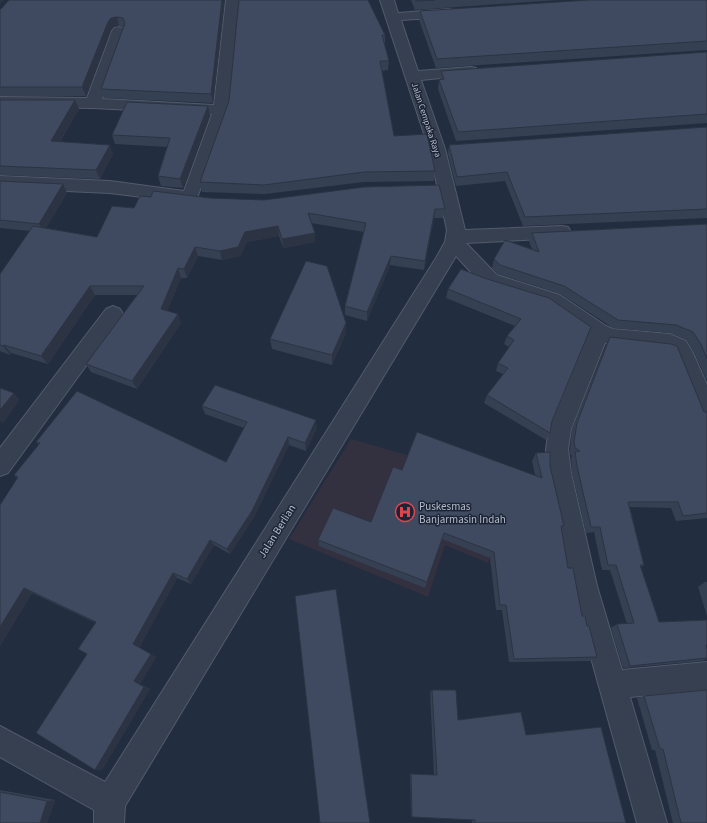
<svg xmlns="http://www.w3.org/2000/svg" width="707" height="823" viewBox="0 0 707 823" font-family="'Source Sans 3',sans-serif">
<rect width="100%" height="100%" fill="#232d40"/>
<path fill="#333040" d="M351 439 513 485 488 563 445 545 428 597 289 539Z"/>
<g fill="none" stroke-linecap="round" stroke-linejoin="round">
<g stroke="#525b6b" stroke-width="2">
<path id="minor" d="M226 0H240L229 110 196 201 190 203 110 193 0 188V176L110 181 184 191 212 114 93 108 0 107V97L87 98 112 31 114 28 119 27 124 28 126 31 102 99 214 105Z
M380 0H394L398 13 449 9 454 10 456 13 454 16 449 17 401 20 418 71 471 67 476 68 478 71 476 74 471 75 421 80 445 149 465 230 562 226 568 227 571 232 568 237 562 238 466 243 497 275 560 295 606 326 613 329 670 334 686 341 693 353 707 385V420L699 418 672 353 666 350 612 345 605 343 571 429 568 449 571 473 597 586 622 670 707 662V690L630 697 667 823H637L571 586 547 473 546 449 549 429 588 335 546 305 483 285 456 256 125 806 124 823H94V810L0 757V726L105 782 436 258 445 242 447 230 429 149Z
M113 306 120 309 123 314 120 319 8 473 0 476V448L106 309Z"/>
</g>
<use href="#minor" fill="#374050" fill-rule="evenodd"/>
</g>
<path fill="#364053" d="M9 0H223L224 6 213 103 104 98 101 89 123 27 119 26 114 27 111 30 86 96H0V9H1Z
M239 0 385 35V45L389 61 388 70 382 71 394 136 435 171 434 181 364 182 265 194 202 192 200 182 229 101Z
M411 0H558L415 10Z
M707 0V50L436 68 419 20 420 11Z
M707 52V123L456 141 438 89 439 80H440L441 71Z
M0 100H75L79 109 60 142 113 154 100 179 0 175Z
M210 115 183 188 161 186 158 176 167 147 115 144 112 135Z
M707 127V218L523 226 505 181 456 186 448 154 449 145Z
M0 181 63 184 67 193 46 228 97 237 134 208 151 197 210 198 445 209 443 218H434L424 270 390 265 367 321 345 315V306L364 232 311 223 315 233V242L283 248 279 236 247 242 240 256 222 260 198 256 187 278H181L167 311 178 314 181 323 137 389 91 372 86 364 137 295H95L48 364 11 353 10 355 0 351V274L30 231 0 228Z
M707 224V381L694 352 687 340 670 333 613 328 561 294 498 274 492 268 494 259 532 249 529 241 532 233Z
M484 278 549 298 552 421 550 433 546 440 484 403 487 395 503 374 496 371 498 363 509 347 504 344 507 336 515 326 446 298 448 289Z
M346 323V333L332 365 272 349 270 339Z
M610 337 704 412H707V518L676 521 671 508 630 507 644 565 641 567 659 622 707 620V659L702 661 623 668 611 628 617 624H627L610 570H602L594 532 586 533 572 473 571 458 572 456 570 454V449L572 429 606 345Z
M202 406 317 428 306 451 289 445 254 517 230 554 214 545 191 584 177 578 139 648 156 657 140 684 150 689 102 770 87 654 96 623 32 593 0 646 17 478 14 475 39 445 36 442 226 462 244 428 205 414Z
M536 453 550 466 564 526 562 529 568 568 582 616 587 626 597 657 590 661 509 662 502 610H496L490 558 442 539 425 588 319 546 318 540 371 522 402 470 535 475 532 461Z
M705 582H707V616L698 587Z
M432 690 458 720 526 735 626 823H472V820L412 817 411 816 410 774 434 775 430 692Z
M644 696 707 823H673L655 750H652L637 698Z
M0 790 55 800 47 823H0Z"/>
<path fill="#2c3443" d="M0 0H4L0 4Z
M222 0H223L224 6 213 103 211 94Z
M117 17 119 26 114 27 111 30 86 96 82 87 108 22 111 18Z
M75 100 79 109 55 150 51 141Z
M208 106 210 115 183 188 180 179Z
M110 145 113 154 100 179 96 170Z
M63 184 67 193 44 232 39 224Z
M435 209 434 218 424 270 425 261Z
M278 226 279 236 247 242 240 256 222 260 220 251 245 232Z
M315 233V242L283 248 282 239Z
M195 247 198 256 187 278 184 269Z
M391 256 390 265 367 321V312Z
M178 268 181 278 165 317 161 309Z
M90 286 95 295 48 364 41 356Z
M178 314 181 323 137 389 132 381Z
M346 323V333L332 365V355Z
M4 345 11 353 10 355 3 346Z
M14 393 20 400 3 423 0 421V410Z
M316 420 317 428 306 451 305 443Z
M288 437 289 445 254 517 230 554 227 549Z
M210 540 214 545 191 584 187 579Z
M173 573 177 578 139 648 133 644Z
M24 588 32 593 0 646V627Z
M151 654 156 657 140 684 150 689 102 770H95L134 681Z
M55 800 47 823H40L47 801Z"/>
<path fill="#3f4a60" stroke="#2c3443" d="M9 0H222L211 94 101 89 125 23 123 18 117 17 111 18 108 22 82 87H0V9H1Z
M239 0H368L385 35H382L389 61H380L394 136 427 134 435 171 364 172 264 185 200 182 229 101Z
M415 0H435L416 1Z
M589 0H707V41L437 59 420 11Z
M707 52V114L458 132 439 80 444 79 441 71Z
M0 100H75L51 141 110 145 96 170 0 166Z
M127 102 208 106 180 179 158 176 170 138 112 135Z
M707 127V209L525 217 507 172 457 177 449 145Z
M0 181 63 184 39 224 0 220Z
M439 185 445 209H435L425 261 391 256 367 312 345 306 366 223 308 213 315 233 282 239 278 226 245 232 238 247 220 251 195 247 184 269 178 268 161 309 178 314 132 381 86 364 144 286H90L41 356 4 345 3 346 0 345V274L33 226 97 237 112 206 134 208 140 196 151 197 153 191 210 198 264 200 364 187Z
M707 224V359L701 344 693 332 676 325 618 320 564 286 500 265 494 259 505 240 539 252 532 233Z
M306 261 327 266 346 323 332 355 270 339Z
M461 269 484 278 549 298 591 327 552 421 550 433 487 395 508 368 498 363 514 340 507 336 521 319 448 289Z
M610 337 671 344 677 346 704 412H707V513L683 516 678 502H628L644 565H640L659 622 707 620V645H706L707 649V658L630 666 617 624 634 623 616 565H608L600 527H591L577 466 575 452 580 451 575 448 574 442 577 423Z
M215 385 316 420 305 443 288 437 252 511 227 549 210 540 187 579 173 573 133 644 151 654 134 681 144 687 95 770 36 733 87 654 78 649 96 622 24 588 0 627V505L18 477 14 475 40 443 36 442 77 391 226 462 247 422 202 406Z
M0 388 14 393 0 410Z
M417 432 542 478 536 453 550 452V466L564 526H561L568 568H573L582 616H585L587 626H589L597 657 514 659 506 605H500L494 552 444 533 427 582 318 540 333 508 371 522 393 467 402 470Z
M336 589 370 823H320L295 596Z
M432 690H456L458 720 521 712 526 735 601 727 626 823H475V820L412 817 411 774 437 775Z
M707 690V823H681L663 749H660L644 696Z
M0 792 47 801 40 823H0Z"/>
<defs>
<g id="hospital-ring" transform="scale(1)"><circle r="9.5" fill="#1c2535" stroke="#e0444e" stroke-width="1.5"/><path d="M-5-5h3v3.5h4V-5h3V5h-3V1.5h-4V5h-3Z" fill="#e0444e"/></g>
</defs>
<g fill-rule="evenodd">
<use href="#hospital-ring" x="405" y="512"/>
</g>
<g text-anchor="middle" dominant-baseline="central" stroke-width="3" stroke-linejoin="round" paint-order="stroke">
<g font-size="9" fill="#b4bbcb" stroke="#1c2535">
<text transform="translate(426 120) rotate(72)">Jalan Cempaka Raya</text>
</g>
<g font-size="11" fill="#b4bbcb" stroke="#1c2535" text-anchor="start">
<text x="419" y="506">Puskesmas<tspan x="419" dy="13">Banjarmasin Indah</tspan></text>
</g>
<g font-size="11" fill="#b4bbcb" stroke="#1c2535">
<text transform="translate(277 531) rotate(-58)">Jalan Berlian</text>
</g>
</g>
</svg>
